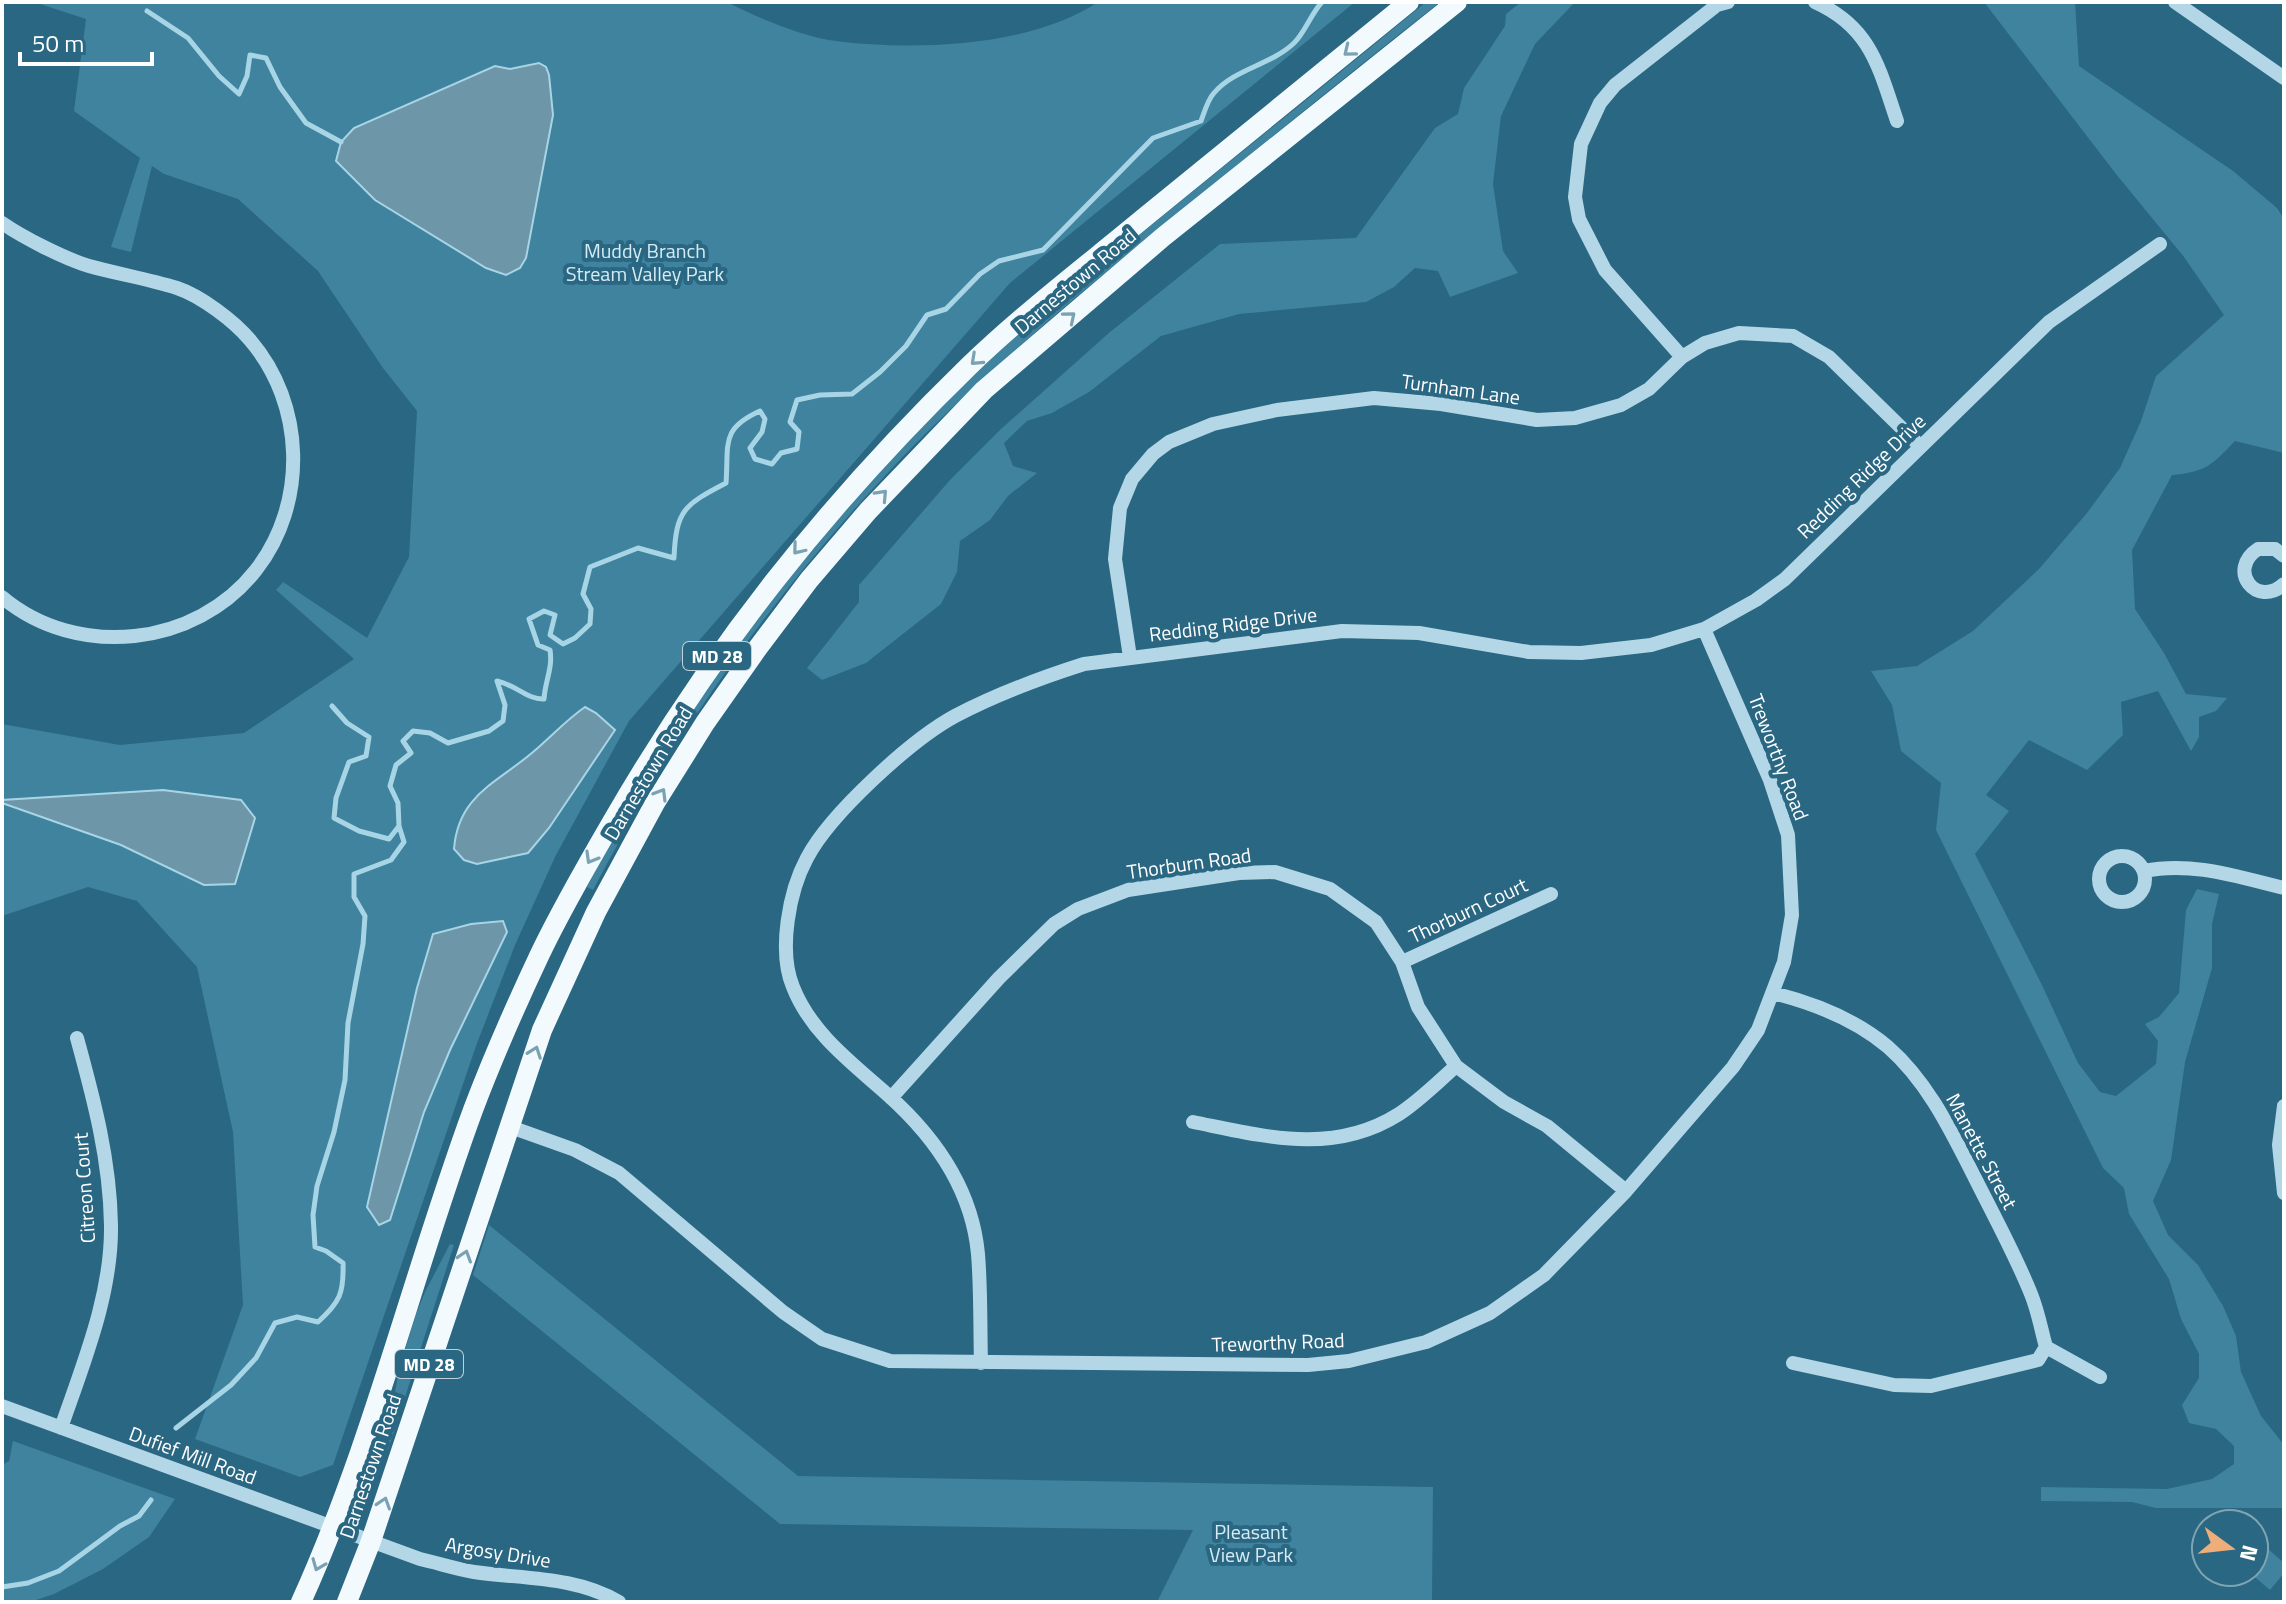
<svg xmlns="http://www.w3.org/2000/svg" width="2286" height="1604" viewBox="0 0 2286 1604" font-family="'Titillium Web',sans-serif">
<rect width="100%" height="100%" fill="#2a6782"/>
<path fill="#3f839f" d="M34 2H727C756 17 803 37 836 41 914 51 1031 47 1098 2H1355L1010 283 629 721 555 857 515 945 476 1046 333 1465 300 1477 195 1439 243 1305 233 1132 197 967 137 901 88 887 2 916V724L120 745 244 733 354 659 276 590 283 582 367 638 409 557 417 411 383 368 318 271 238 199 164 174 152 166 131 252 111 247 140 158 74 111 86 19Z
M1426 2H1440C1352 71 1265 143 1178 213 1075 297 973 381 882 479 767 602 671 741 593 890L587 887C681 703 808 538 954 393 1013 334 1079 284 1143 232 1237 156 1332 79 1426 2Z
M1521 2H1575L1535 44 1501 116 1493 184 1503 251 1518 273 1450 297 1438 271 1415 268 1394 287 1366 302 1239 314 1161 336 1089 392 1052 413 1027 421 1004 443 1013 466 1037 473 1008 496 990 520 960 541 957 572 941 604 866 663 822 680 807 668 859 602V585L950 480 1001 429 1110 332 1220 244 1356 238 1435 128 1458 114 1464 88 1505 26 1506 14Z
M1984 2H2075L2079 66 2233 171 2277 208 2284 219V453L2235 441C2212 465 2206 472 2172 475L2132 550 2135 609 2164 653 2186 694 2227 698 2216 711 2199 717V737L2191 751 2158 691 2121 702 2123 735 2087 770 2029 740 1986 795 2009 811 1975 854 2041 983 2078 1063 2100 1092 2116 1096 2156 1064 2158 1041 2145 1024 2159 1017 2179 993 2186 910 2197 889 2219 894 2212 924V968L2185 1062 2171 1160 2153 1201 2168 1235 2198 1265 2223 1306 2236 1336 2241 1372 2261 1416 2284 1445V1508H2156L2132 1502 2041 1501V1487L2167 1489 2212 1479 2234 1464V1446L2216 1429 2189 1423 2182 1405 2199 1378V1354L2181 1319 2169 1279 2129 1214 2124 1188 2103 1168 1936 830 1941 783 1901 751 1892 705 1871 671 1917 666 1973 631 2039 569 2087 513 2120 468 2141 421 2156 376 2224 315 2184 257 2116 174Z
M489 1225 798 1476 1433 1487 1432 1602H1157L1193 1530 780 1524 473 1275Z
M450 1244 454 1245 389 1447 367 1499 366 1496 389 1426 399 1370 416 1314 425 1292Z
M13 1441 175 1499 149 1537 103 1569 54 1594 30 1602H2V1465L9 1461Z
M2254 1536H2259L2265 1541 2266 1547 2284 1563V1573L2270 1590 2249 1572H2254Z"/>
<path fill="#6d96a8" stroke="#a8d5e6" stroke-width="2" d="M539 63 546 67 549 75 553 115 526 258 520 268 506 275 486 268 375 200 336 161 341 142 354 128 495 66 510 69Z
M585 707 596 713 615 730 549 828 528 853 477 864 464 860 454 849C458 795 497 783 533 752 551 737 566 720 585 707Z
M163 790 241 800 255 818 235 884 204 885 121 845 2 803V800Z
M503 921 507 932 450 1050 424 1112 390 1220 379 1225 367 1207 417 988 433 934 471 924Z"/>
<g fill="none" stroke-linecap="round" stroke-linejoin="round">
<path stroke="#a8d5e6" stroke-width="5" d="M147 11 188 38 219 76 239 94 247 76 250 55 266 58 280 87 306 123 341 142
M332 706 347 723 369 737 366 756 349 762 336 798 334 818 359 831 389 839 399 826
M176 1428 231 1385 256 1358 275 1323 297 1317 318 1322C340 1302 344 1293 343 1263L326 1251 315 1247 313 1215 317 1186 334 1132 345 1080 348 1023 363 944 365 916 354 897V874L391 860 404 842 399 826 398 803 390 786 396 765 411 753 403 741 413 731 430 733 448 743 489 731 503 721 505 705 497 681C516 685 528 700 544 699 545 681 553 668 550 650L538 645 529 619 544 611 555 615 550 635 563 644 575 638 590 624 591 609 583 594 590 567 638 548 674 558C676 510 684 505 726 483 729 444 720 429 760 411L765 419 762 432 750 448 755 459 772 464 781 453 797 449 799 432 790 422 797 400 820 395 852 394 880 372 906 346 927 315 946 309 980 274 999 261 1043 250 1153 138 1201 121C1204 113 1208 99 1214 93 1234 69 1271 65 1294 43 1305 32 1311 14 1322 2
M2 1587 28 1583 59 1571 120 1526 139 1516 151 1500"/>
<path stroke="#b3d7e6" stroke-width="14" d="M1815 2C1871 27 1879 68 1897 121
M2175 2 2284 78
M2 223C22 237 65 259 89 266 118 274 148 279 177 288 201 296 234 321 250 340 305 404 308 503 256 570 196 647 77 660 2 597
M1682 357 1605 270 1579 219 1575 197 1581 144 1600 103 1615 85 1717 5 1728 2
M2284 556 2275 549H2258C2226 570 2257 609 2284 584
M1130 657 1115 559 1120 508 1132 479 1153 454 1169 442 1213 424 1277 410 1374 398 1441 404 1537 420 1575 418 1621 405 1649 389 1682 357 1705 343 1739 333 1793 336 1829 357 1920 446
M2099 879a23 23 0 1 1 46 0a23 23 0 1 1-46 0Z
M2144 871C2192 861 2238 877 2284 888
M1402 962 1551 894
M1773 993C1813 1003 1855 1019 1888 1047 1928 1082 1951 1131 1975 1178 1994 1216 2015 1254 2031 1294 2038 1311 2041 1329 2046 1347L2100 1377
M891 1098 999 978 1054 924 1078 909 1128 890 1239 873 1275 872 1330 889 1376 922 1402 962 1418 1007 1456 1066 1504 1102 1547 1126 1626 1191
M2284 1106 2279 1145 2284 1193
M1193 1122C1263 1136 1333 1156 1399 1114 1419 1101 1438 1082 1456 1066
M508 1126 575 1150 619 1173 783 1312 822 1339 890 1361 1308 1365 1349 1361 1426 1342 1490 1313 1544 1275 1626 1191 1733 1067 1758 1030 1784 962 1792 915 1788 835 1770 780 1704 629
M981 1363C980 1327 981 1290 978 1254 972 1189 935 1137 888 1095 852 1063 811 1033 793 987 778 951 789 891 807 858 830 814 911 740 955 716 995 695 1040 678 1084 664L1342 631 1419 633 1529 652 1581 653 1651 645 1704 629 1756 600 1785 579 2049 322 2160 244
M1793 1363 1894 1385 1931 1386 2038 1360 2046 1347
M2 1406 420 1559C438 1563 456 1569 474 1572 522 1579 576 1576 619 1602
M61 1428C83 1364 112 1295 111 1225 110 1160 94 1100 77 1038"/>
<path stroke="#f3fafd" stroke-width="20" d="M301 1602C373 1443 413 1273 473 1110 493 1057 516 1005 540 954 562 908 587 865 612 822 712 649 826 505 969 366 1024 313 1086 266 1145 217 1233 146 1321 74 1409 2
M347 1602 371 1541 542 1030 596 912 655 803 705 723 757 649 809 580 868 511 984 390 1163 237 1457 2"/>
</g>
<defs><path id="oneway-chevron" d="M-2-3.5L2.5 0L-2 3.5" fill="none" stroke-width="1.6" stroke-linecap="round" stroke-linejoin="round" transform="scale(2)"/></defs>
<g stroke="#7aa2b3">
<use href="#oneway-chevron" transform="translate(1349 51) rotate(141)"/>
<use href="#oneway-chevron" transform="translate(1070 317) rotate(-40)"/>
<use href="#oneway-chevron" transform="translate(976 360) rotate(137)"/>
<use href="#oneway-chevron" transform="translate(882 495) rotate(-47)"/>
<use href="#oneway-chevron" transform="translate(798 549) rotate(129)"/>
<use href="#oneway-chevron" transform="translate(661 794) rotate(-59)"/>
<use href="#oneway-chevron" transform="translate(591 858) rotate(120)"/>
<use href="#oneway-chevron" transform="translate(535 1052) rotate(-70)"/>
<use href="#oneway-chevron" transform="translate(465 1256) rotate(-72)"/>
<use href="#oneway-chevron" transform="translate(384 1503) rotate(-72)"/>
<use href="#oneway-chevron" transform="translate(318 1565) rotate(112)"/>
</g>
<g text-anchor="middle" dominant-baseline="central" stroke-width="8" stroke-linejoin="round" paint-order="stroke">
<g fill="#2a6782" stroke="#bfd1da" stroke-width="2">
<rect x="683" y="642" width="68" height="28" rx="6"/>
<rect x="395" y="1350" width="68" height="28" rx="6"/>
</g>
<g font-size="18" font-weight="bold" fill="#fff">
<text x="717" y="656">MD 28</text>
<text x="429" y="1364">MD 28</text>
</g>
<g font-size="20" fill="#d6ecf5" stroke="#2a6782">
<text x="645" y="250">Muddy Branch<tspan x="645" dy="23">Stream Valley Park</tspan></text>
<text x="1251" y="1531">Pleasant<tspan x="1251" dy="23">View Park</tspan></text>
</g>
<g font-size="20" fill="#fff" stroke="#2a6782">
<text transform="translate(1075 281) rotate(-40)">Darnestown Road</text>
<text transform="translate(1461 389) rotate(8)">Turnham Lane</text>
<text transform="translate(1861 476) rotate(-44)">Redding Ridge Drive</text>
<text transform="translate(1233 624) rotate(-7)">Redding Ridge Drive</text>
<text transform="translate(1779 757) rotate(69)">Treworthy Road</text>
<text transform="translate(648 773) rotate(-59)">Darnestown Road</text>
<text transform="translate(1189 863) rotate(-8)">Thorburn Road</text>
<text transform="translate(1468 910) rotate(-25)">Thorburn Court</text>
<text transform="translate(1982 1151) rotate(62)">Manette Street</text>
<text transform="translate(84 1188) rotate(-94)">Citreon Court</text>
<text transform="translate(1278 1342) rotate(-2)">Treworthy Road</text>
<text transform="translate(193 1455) rotate(20)">Dufief Mill Road</text>
<text transform="translate(370 1466) rotate(-71)">Darnestown Road</text>
<text transform="translate(498 1552) rotate(9)">Argosy Drive</text>
</g>
</g>
<rect width="2286" height="1604" fill="none" stroke="#ffffff" stroke-width="8"/>
<g transform="translate(2230 1548) rotate(105)"><circle r="38" fill="#2a6782" stroke="#7fa4b4" stroke-width="2"/>
<path d="M0-6L14 30L0 20L-14 30Z" fill="#edae7a"/>
<text y="-12" font-size="22" font-weight="bold" text-anchor="middle" fill="#ffffff">N</text>
</g>
<path d="M20 52v12h132v-12" fill="none" stroke="#ffffff" stroke-width="4"/>
<text x="32" y="52" font-size="24" fill="#ffffff" stroke="#2a6782" stroke-width="6" paint-order="stroke">50 m</text>
</svg>
